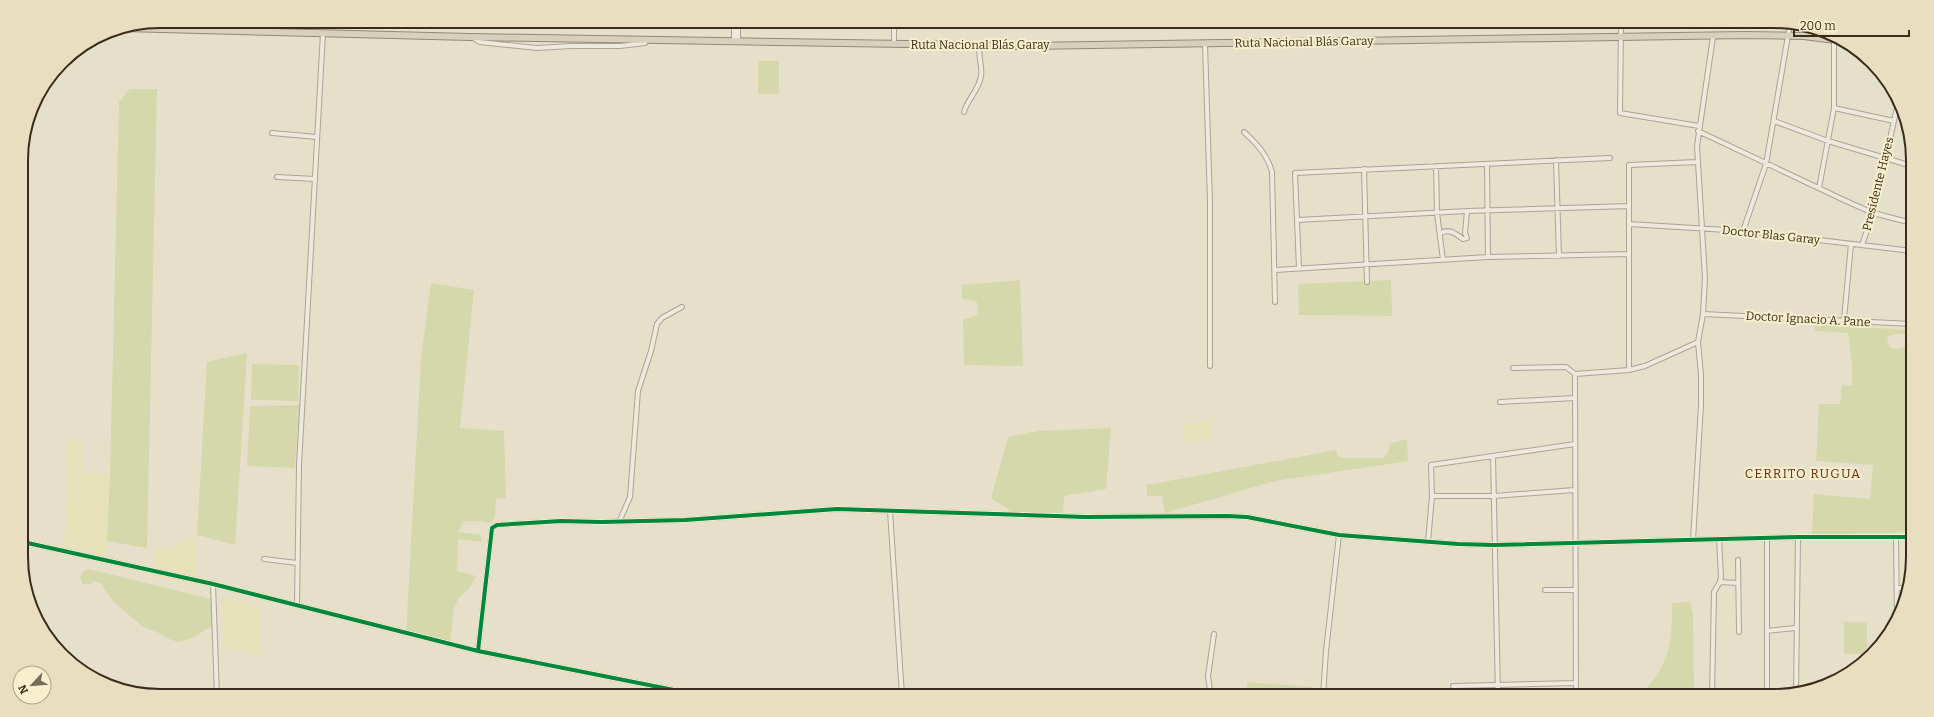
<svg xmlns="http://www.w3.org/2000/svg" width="1934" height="717" viewBox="0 0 1934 717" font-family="Bitter,serif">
<rect width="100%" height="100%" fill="#e6e0ca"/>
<path fill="#e7e1b9" d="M1211 420 1210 440 1184 441 1183 424Z
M81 439 83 472 110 476 106 556 64 546 68 470 67 440Z
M197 535 196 586 155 576V548L171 547Z
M221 597 260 608 262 656 224 647Z"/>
<path fill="#d4d8ab" d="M758 61H779V94H758Z
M130 89H157L147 548 107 541 110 476 119 102Z
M1020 280 1023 366 964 365 963 320 978 315 977 302 962 298V285Z
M1391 280 1392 316 1299 315 1298 284Z
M431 283 474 290 460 428 504 431 506 499 496 498 495 518 490 523 480 521H464L458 532 481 535V542L458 539 457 571 476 576 469 589 458 599 454 608 450 645 406 635 421 359Z
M1815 324 1908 330 1912 334 1909 336C1902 333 1896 333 1888 337L1887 342 1891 348C1902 350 1905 348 1912 339L1913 517 1909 532 1812 535 1814 494 1870 499 1873 465 1816 461 1819 404H1840L1842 385 1852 386V365L1848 333 1815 331Z
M247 353 235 545 197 535 207 362Z
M252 364 299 365 298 401 251 400Z
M299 405 295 468 247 466 250 406Z
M1111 428 1106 489 1064 496 1063 513 1012 512 991 498 1008 437 1038 431Z
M1407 439 1408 461 1275 481 1165 513 1162 496H1147V485L1336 450 1338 456 1345 458H1382L1387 454 1391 443Z
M89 569 211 599 212 626 190 639 178 642 166 638 159 633 143 627 113 601 100 583 94 581 90 584H83L80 577 84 571Z
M1690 602 1693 614 1694 696H1644C1646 687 1654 680 1659 672 1672 648 1672 630 1672 603Z
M1844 622H1867V654H1844Z
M1247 682 1312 687V696H1247Z"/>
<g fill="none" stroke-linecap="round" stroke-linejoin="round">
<g stroke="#aba494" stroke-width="6">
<path id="minor" d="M734 21V41
M738 21V41
M894 21V44
M1621 21 1620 113 1699 126
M473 38 480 42 537 48 571 46H620L645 43 647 40
M1205 44 1210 202V366
M1834 108 1894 121
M964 112C967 100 979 90 981 76 983 66 977 55 980 45
M1774 121 1828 141 1912 166
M1698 131 1846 201 1873 213 1912 223
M1244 132C1257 144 1267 154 1272 172L1275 302
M272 133 317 137
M1556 160 1559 256
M1487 164 1488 257
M1436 166 1437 213 1443 260
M1364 169 1367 282
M277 177 315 179
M1819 188 1834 108V39
M1297 220 1467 211 1629 206
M1629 224 1743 231 1912 251
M1743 231 1766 164 1790 24
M1441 233C1449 228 1456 234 1463 239L1467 238 1465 233 1467 211
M1862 245 1873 213 1899 99
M1299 268 1295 173 1610 158
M1275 270 1488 257 1628 254
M1703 314 1912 324
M1844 320 1851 244
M1513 368 1566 367 1575 374
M1629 370V165L1697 162
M1500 402 1575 398
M1493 456 1498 696
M1432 496H1494L1574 490
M890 511 902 696
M619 522 630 497 638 391 651 351 657 324 662 318 682 307
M1896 537 1897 619
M1693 540 1701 405V375L1698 342 1703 314 1705 278 1697 146 1713 37
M23 542 213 584 478 651 704 696
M1428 542 1432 496 1431 465 1575 444
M264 559 297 563
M1738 560 1739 632
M1720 582 1738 583
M213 584 217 696
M1897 588H1908
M1545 590H1575
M297 605 299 465 323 33
M1767 631 1795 628
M478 651 492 528 497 525 561 521 601 522 685 520 837 509 1085 517 1227 516 1247 517 1339 535 1458 544 1494 545 1798 537H1913
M1453 686 1576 683
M1796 693 1798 537
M1207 696 1210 691 1208 676 1214 634
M1323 696 1326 651 1339 535
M1576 696 1575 374 1629 370 1645 366 1698 342
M1712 696 1714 592 1720 582 1721 576 1719 539
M1767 696V538"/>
</g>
<g stroke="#90897a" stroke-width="8">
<path id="highway" d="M124 28 470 37 1027 46 1744 35 1804 36 1835 40"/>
</g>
<use href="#minor" stroke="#ede9dd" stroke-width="4"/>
<use href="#highway" stroke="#d9d0bb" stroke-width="6"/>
<g stroke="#f8efce" stroke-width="6">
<path id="cycleway" d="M23 542 213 584 478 651 704 696
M478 651 492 528 497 525 561 521 601 522 685 520 837 509 1085 517 1227 516 1247 517 1339 535 1458 544 1494 545 1798 537H1913"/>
</g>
<use href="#cycleway" stroke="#00873e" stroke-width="4"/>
</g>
<g text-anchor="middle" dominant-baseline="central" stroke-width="4" stroke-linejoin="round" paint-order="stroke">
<g font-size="12" fill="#3a2c1b" stroke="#f8efce">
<text transform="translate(1304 42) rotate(-1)">Ruta Nacional Blás Garay</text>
<text x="980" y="45">Ruta Nacional Blás Garay</text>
<text transform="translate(1878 184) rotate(-76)">Presidente Hayes</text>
<text transform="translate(1771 235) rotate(6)">Doctor Blas Garay</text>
<text transform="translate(1808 319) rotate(3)">Doctor Ignacio A. Pane</text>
</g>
<g font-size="13" letter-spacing="1" fill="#6a2e17" stroke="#f8efce">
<text x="1803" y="473">CERRITO RUGUA</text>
</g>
</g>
<path d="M0 0H1934V717H0ZM160 28H1774A132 132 0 0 1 1906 160V557A132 132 0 0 1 1774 689H160A132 132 0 0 1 28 557V160A132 132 0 0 1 160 28Z" fill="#e9dfc0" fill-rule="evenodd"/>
<path fill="none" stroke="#3a2c1b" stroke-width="2" d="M160 28H1774A132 132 0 0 1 1906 160V557A132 132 0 0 1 1774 689H160A132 132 0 0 1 28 557V160A132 132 0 0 1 160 28Z"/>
<g transform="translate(32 685) rotate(244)"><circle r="19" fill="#f8efce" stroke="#aca186"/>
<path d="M0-3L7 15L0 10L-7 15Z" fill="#766b58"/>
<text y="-6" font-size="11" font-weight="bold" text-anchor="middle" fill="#3a2c1b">N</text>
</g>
<path d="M1794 30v6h115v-6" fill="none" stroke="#3a2c1b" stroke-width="2"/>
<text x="1800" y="30" font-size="12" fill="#3a2c1b" stroke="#f8efce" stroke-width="3" paint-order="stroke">200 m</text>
</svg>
